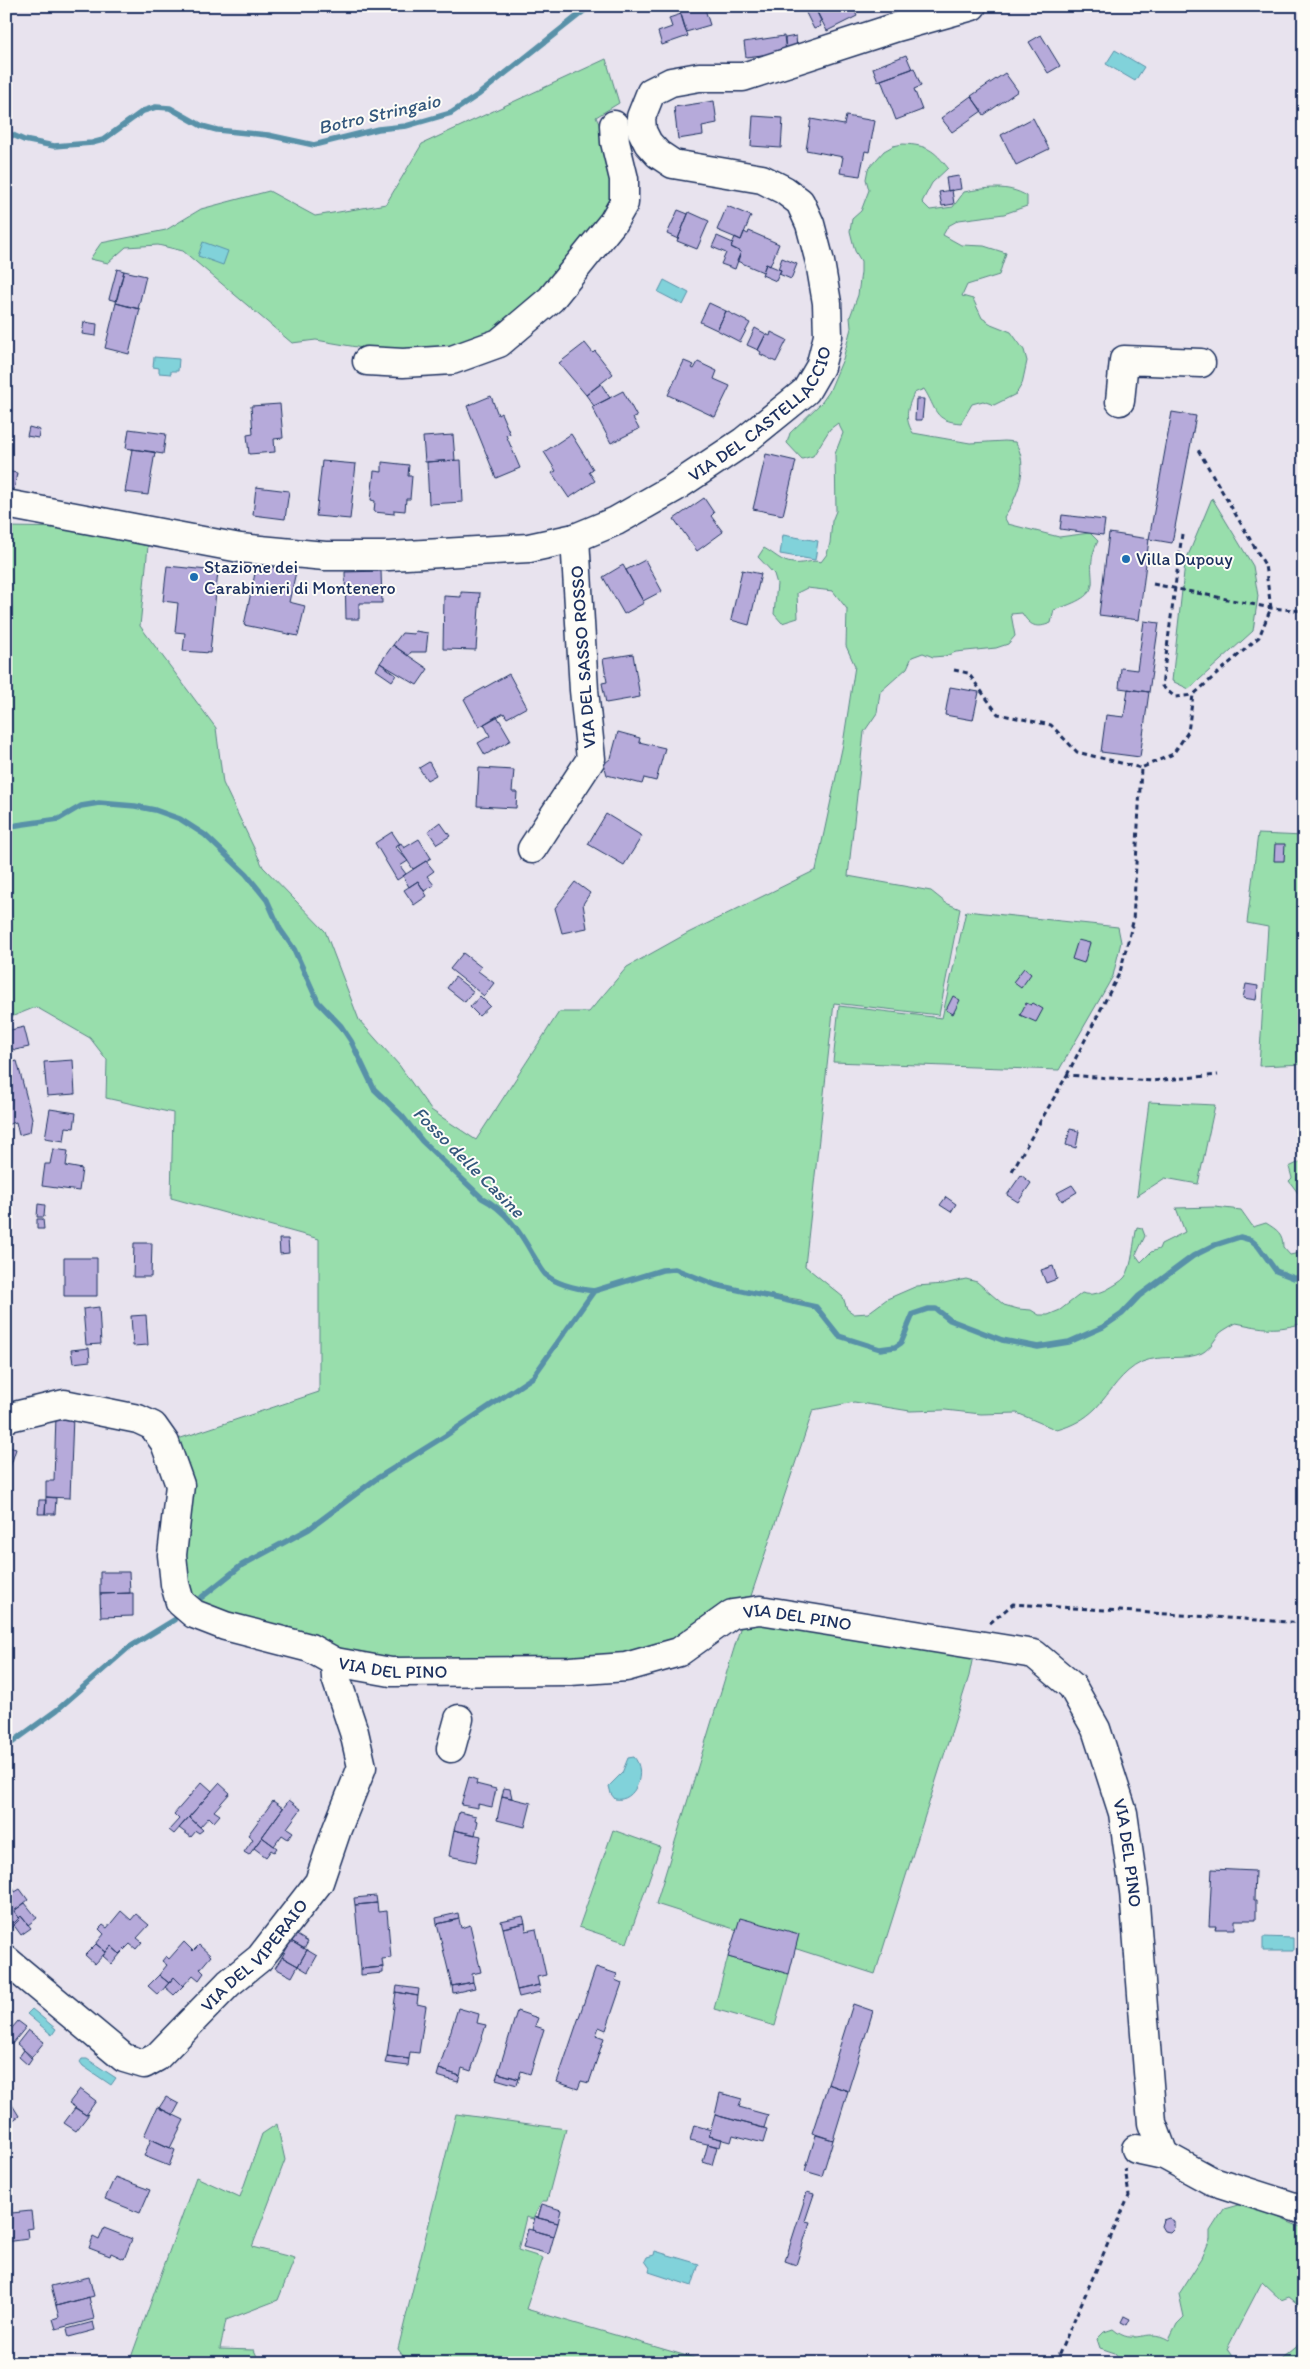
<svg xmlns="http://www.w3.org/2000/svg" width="1310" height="2369" viewBox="0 0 1310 2369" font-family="Itim,sans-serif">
<rect width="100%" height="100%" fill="#e8e3ee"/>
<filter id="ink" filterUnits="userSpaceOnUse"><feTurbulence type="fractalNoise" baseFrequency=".02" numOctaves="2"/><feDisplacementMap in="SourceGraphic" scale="10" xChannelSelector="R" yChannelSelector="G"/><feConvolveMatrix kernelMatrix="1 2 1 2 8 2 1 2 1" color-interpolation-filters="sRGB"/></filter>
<g filter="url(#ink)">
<path fill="#98deac" stroke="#5a8685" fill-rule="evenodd" d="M606 59 619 103 596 117 607 142 616 182 606 215 551 289 495 334 449 352 403 355 316 340 292 343 183 251 158 245 126 247 108 263 90 259 101 243 166 230 201 209 269 191 315 216 386 204 422 144Z
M903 144C927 145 934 150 948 168L932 183 922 202 930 210 953 207 964 192C986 188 1007 184 1027 196V206L1004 214 959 220 948 226 943 235 961 245 984 246 1006 253 999 275 967 285 962 296 973 299 982 318 991 324 1011 332 1024 350 1027 361 1022 384 1016 394 994 405 983 401 972 404 961 423C933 421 937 409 924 389L914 393C907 409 904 418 913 433L970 443 1005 441 1015 442C1030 465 1018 497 1004 517L1008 524 1059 537 1090 533 1098 541C1078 581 1117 590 1054 610L1051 623C1036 629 1030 626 1022 613L1011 614 1015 636 1008 644 996 648 956 652 945 656 933 657 923 653 912 657 907 668 880 692 877 713 864 732 848 876 931 891 946 903 960 909 939 1015 834 1003 805 1266 843 1297 847 1309 854 1314 868 1313 887 1299 917 1286 944 1284 966 1279 977 1282 1004 1305 1018 1309 1031 1310 1039 1315H1048L1060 1310 1082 1293C1089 1296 1101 1293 1108 1289 1113 1286 1121 1282 1125 1277 1133 1266 1133 1242 1137 1227L1142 1228 1145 1236 1136 1255 1141 1262 1151 1252 1159 1249 1161 1244 1185 1232 1176 1208 1215 1207 1241 1210 1253 1227 1266 1223C1277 1230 1283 1233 1283 1247L1290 1255 1304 1252V1323C1275 1331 1265 1329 1236 1323 1231 1326 1225 1329 1220 1333 1214 1340 1211 1348 1202 1353 1186 1361 1161 1354 1142 1362 1121 1372 1111 1392 1096 1408 1085 1419 1072 1426 1057 1430L1017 1413 981 1414 945 1410 910 1411 854 1402 813 1410 750 1599 690 1637 630 1657 389 1666 188 1601 172 1441 319 1392V1239L171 1198 173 1113 106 1098 107 1060 90 1038 36 1007 6 1019V527L75 528 148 546 140 626 216 728 223 783 263 867 325 931 359 1020 399 1065 431 1110 476 1140 559 1012H589L627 967 688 933 816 870 843 744 855 666 846 646 847 609 833 591 807 588 797 593 798 618 782 623 774 614 777 584 774 574 758 557 764 548C775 554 781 562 793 563 802 565 812 559 821 562L827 554 830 543 832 521 836 511 835 454 843 433 838 423 830 429 813 456 802 459 787 443 790 433 822 402 829 392 843 359 851 328 850 317 858 295 861 272V261L855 251 850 231 852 219 861 211 869 190 866 179 868 169 884 151 893 146ZM731 1288 801 1300 813 1307Z
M1212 498 1253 566 1258 596 1253 631 1189 689 1172 681 1185 563Z
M1258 834 1304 836V1064L1259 1066 1268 927 1247 923Z
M966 911 1118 927 1121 942 1113 976 1059 1070 833 1062 839 1006 942 1018Z
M1149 1102 1215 1105 1198 1184 1165 1178 1137 1196Z
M1304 1160V1201L1289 1181 1292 1178 1289 1167Z
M743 1619 973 1656 969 1676 875 1974 656 1904Z
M613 1830 660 1847 627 1943 579 1927Z
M728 1957 789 1974 775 2026 714 2009Z
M456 2114 566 2129 547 2201H542L533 2219 526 2217 518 2250 543 2258 526 2309 711 2363H408L398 2349Z
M277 2124 285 2160 252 2247 295 2258 278 2300 226 2320 220 2349 254 2350 260 2363H129L196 2177 240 2197 262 2134Z
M1245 2203C1266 2209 1282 2221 1304 2228V2303L1299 2305 1289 2297 1281 2300 1262 2282 1227 2349 1235 2361 1277 2362 1304 2340V2363H1123L1115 2353 1100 2348 1097 2339 1104 2332 1113 2329C1135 2348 1145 2326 1169 2340L1177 2324 1184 2317 1179 2294 1202 2258 1210 2239V2231L1224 2209Z"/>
<path fill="#81d2da" stroke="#5891a8" d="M1115 50 1144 67 1135 81 1106 64Z
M203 242 228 251 223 265 198 256Z
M664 280 689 293 683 305 658 292Z
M154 357 179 359 178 371H171V374L159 373V368L153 367Z
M783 535 818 541 815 560 780 554Z
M634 1757C647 1771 636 1803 615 1799L611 1794 609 1786 622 1773 628 1758Z
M1263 1937 1293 1938V1951H1263Z
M32 2009 56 2029 52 2035 27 2014Z
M82 2059H87L116 2078 111 2085 83 2066 80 2062Z
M655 2251 699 2264 692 2286 649 2272 650 2268 645 2261 647 2257 654 2255Z"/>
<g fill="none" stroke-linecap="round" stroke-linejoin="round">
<path stroke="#5891a8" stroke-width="5.5" d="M6 132 24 140 54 146 92 143 103 140 143 111 156 107 170 108 202 126 217 130 268 135 314 145 378 129 406 126 451 113 478 95 590 6
M6 830 17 825 59 819 81 806 99 803 135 806 155 810 180 819 205 835 246 874 267 900 280 929 294 949 318 1002 341 1026 351 1041 374 1089 402 1116 422 1141 482 1198C506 1210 520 1232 533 1255 537 1261 541 1270 546 1275 558 1285 578 1289 594 1291L662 1270 675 1269 716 1285 816 1307 839 1336 880 1349 895 1347 901 1343 913 1314 928 1309H936L950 1320 1002 1340 1038 1347 1069 1342 1103 1327 1122 1314 1139 1296 1193 1256 1215 1245 1240 1237 1251 1240 1258 1246 1276 1271 1294 1278H1304
M202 1597 242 1565 309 1529 376 1479 445 1436 533 1377 594 1291
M6 1747 57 1710 128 1648 174 1620"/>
</g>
<path fill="#b6aada" stroke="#1b2f5e" d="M686 6H704L710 25 686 32 679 8Z
M814 6 821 21 819 22 821 26 814 29 806 13Z
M814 6H852L857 16 827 31Z
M681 14 688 36 662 45 658 32 672 27 669 18Z
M1041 35 1060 66 1048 73 1029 42Z
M784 36 786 52 746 57 744 42Z
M796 36 797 49 786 50 785 38Z
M906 55 912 69 878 81 873 68Z
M914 68 921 86 914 89 922 110 896 120 881 80Z
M1005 73 1018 91 984 115 971 96Z
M971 96 982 111 952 132 941 118Z
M714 101 717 123 702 126 703 135 678 139 674 107Z
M753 116 783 118 781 148 751 146Z
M846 116 875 121 869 152 865 151 860 176 840 173 843 157 806 150 811 119 844 125Z
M1033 118 1049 149 1016 165 1001 135Z
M959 176 961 189 948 191 946 178Z
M952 190 954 204 942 206 939 192Z
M727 206 751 216 741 240 717 230Z
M678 210 688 214 678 239 667 234Z
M689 212 709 221 697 249 677 241Z
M749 231 779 244 770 266 766 264 763 272 737 261 741 252 731 247 735 237 741 240 744 232 748 234Z
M717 236 733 243 731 247 741 252 735 269 721 264 726 253 712 247Z
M782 258 797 264 791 279 779 274 781 270 778 269Z
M766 264 781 270 776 281 762 275Z
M117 269 124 271 116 301 109 299Z
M124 271 146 276 138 309 116 303Z
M116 303 140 309 129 354 105 348Z
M709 303 726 311 717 330 700 322Z
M726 311 750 323 740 342 717 330Z
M84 322 97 324 96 336 82 334Z
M755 328 766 334 758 350 747 345Z
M771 332 787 340 776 362 760 354 761 352 758 350 766 334 770 336Z
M585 343 593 353 595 351 613 374 586 395 559 363Z
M684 361 694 365 692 368 694 369 698 362 717 371 714 379 730 386 715 417 668 395Z
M601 384 610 398 594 406 586 395Z
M623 391 637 417 633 418 639 429 611 443 592 407Z
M491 396 498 415 501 413 510 434 506 435 520 468 496 478 467 406Z
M916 399H924L922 420H915Z
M280 404 283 438 274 439 275 452 249 454 247 435 253 434 251 406Z
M1172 412 1196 416 1172 543 1149 539Z
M29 427 40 430 38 438 27 436Z
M129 429 166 434 163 454 126 448Z
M571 434 593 469 589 472 595 481 569 498 552 473 556 471 544 452Z
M453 435 455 460 425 462 423 437Z
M132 449 155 452 148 495 125 492Z
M766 454 796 461 783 515 753 509Z
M461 460 463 502 429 504 427 462Z
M322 461 356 464 350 519 316 516Z
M382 462 409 465 408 476H412L410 499H406L405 511 394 510V514L374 512 375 501 371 500 374 471 382 472Z
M6 471 17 473 14 490 6 488Z
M256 487 289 491 285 519 253 515Z
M704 498 714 513 711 516 723 532 697 551 674 519Z
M1062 515 1105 520 1103 535 1060 529Z
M1109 533 1149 539 1139 620 1099 615Z
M645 560 662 591 643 601 626 570Z
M257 564 296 572 289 602 305 606 298 636 244 625Z
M623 565 644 603 624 614 603 577Z
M167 566 218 571 210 653 183 651 185 633 175 632 178 603 163 601Z
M742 570 761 574 749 625 731 620Z
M381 571 382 603H359V619H346L345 572Z
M461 592 480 593 476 650 443 649 444 596 461 597Z
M1144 621 1159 623 1149 692 1119 688 1121 668 1137 670Z
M415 631 428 633 426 652H411L408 656 393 645 402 633 414 634Z
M393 645 428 669 417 685 380 663Z
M633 654 640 697 606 703 602 683 607 682 603 659Z
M380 663 396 675 392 681 376 670Z
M509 674 527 707 507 718 504 713 479 727 464 699Z
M950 687 979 692 973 720 945 715Z
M1128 689 1149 692 1140 757 1101 752 1106 715 1124 717Z
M497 716 511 740 485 755 478 743 490 736 484 724Z
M618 732 640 738 639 742 665 748 656 781 644 778 642 784 607 775 604 764 611 758Z
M429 762 436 775 427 780 419 768Z
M479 768 514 770 512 792H517L516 808 477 806Z
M606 814 642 836 624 865 588 844Z
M440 822 450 836 437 844 428 831Z
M392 832 400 844 395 847 408 861 400 866 406 874 397 880 375 843Z
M419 839 431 858 413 869 397 845 401 843 404 848Z
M1275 844H1285L1284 861H1274Z
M426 861 434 871 427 876 434 885 424 891 418 881 409 887 403 876Z
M418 881 427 896 414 905 404 890Z
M575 882 590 893 583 904 587 928 562 933 555 908Z
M1078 940 1090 943 1084 963 1072 959Z
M463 953 481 967 478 971 494 983 484 996 450 969Z
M1024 968 1031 974 1021 988 1013 982Z
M455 977 473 991 465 1002 447 988Z
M1246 984 1258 986 1256 1000 1243 998Z
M480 996 490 1006 479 1016 470 1007Z
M953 996 960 1000 953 1014 946 1010Z
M1026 1003 1031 1005 1033 1003 1043 1009 1036 1022 1020 1015Z
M24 1027 29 1047 15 1050 6 1046V1031Z
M73 1060 75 1094 47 1096 44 1062Z
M17 1061 32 1118 30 1132 19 1135 16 1122 6 1125V1064Z
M50 1109 76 1113 74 1128 66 1127 64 1141 45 1138Z
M1070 1129 1079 1131 1076 1148 1066 1145Z
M53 1149 68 1151 66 1166 82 1169 79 1191 42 1186 45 1164H50Z
M1021 1175 1031 1183 1018 1202 1007 1195Z
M1072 1185 1077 1192 1062 1201 1057 1193Z
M946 1197 956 1204 951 1212 940 1205Z
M38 1204 45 1205 44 1217H37Z
M37 1219H43L44 1229H37Z
M279 1239H288L289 1253 280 1254Z
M134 1243H152L151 1277H133Z
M64 1258H97V1296H64Z
M1053 1266 1057 1279 1046 1283 1041 1270Z
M99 1307 101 1344 86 1345 83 1309Z
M146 1315 148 1345 133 1346 131 1316Z
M89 1348 90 1361 73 1363 71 1350Z
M56 1415 73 1416 70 1498 46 1497V1481H54Z
M6 1446 16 1449 6 1480Z
M46 1497 56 1498 55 1514H45Z
M39 1500H46L45 1514H38Z
M100 1572H129L130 1593 100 1594Z
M133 1593V1616L101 1617 100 1594Z
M469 1777 477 1780 476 1784 496 1789 492 1807 478 1804V1808L461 1805Z
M202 1782 212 1791 174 1834 169 1830 179 1819 174 1814Z
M219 1783 230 1793 214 1811 220 1815 214 1822 209 1817 200 1827 189 1817Z
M504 1788 510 1789 512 1798 502 1796Z
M502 1796 531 1803 525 1827 497 1820Z
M289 1800 301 1809 287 1828 293 1832 288 1839 282 1835 274 1846 262 1837Z
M273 1801 283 1808 249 1855 244 1852 253 1839 248 1835Z
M459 1812 476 1816 475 1820 478 1821 475 1835 454 1830Z
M189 1817 203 1830 199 1833 196 1831 191 1837 179 1828Z
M454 1830 481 1836 476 1862 449 1856Z
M262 1837 277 1848 274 1852 271 1850 266 1857 254 1848Z
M1212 1869 1255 1871 1254 1900H1256V1920H1235V1929H1215L1216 1926H1209Z
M6 1886H12L15 1892 20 1889 28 1900 14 1911 20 1919 10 1929 6 1923Z
M376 1896 377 1903 355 1905 354 1898Z
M25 1903 37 1918 28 1925 21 1916 19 1918 14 1911Z
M377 1903 378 1912 387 1911 391 1958 382 1959 383 1967 361 1969 355 1905Z
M121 1911 131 1920 136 1914 149 1925 137 1938 142 1942 136 1949 130 1944 120 1954 111 1946 106 1952 96 1944 104 1934 99 1929 103 1925 107 1928Z
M458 1913 459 1919 437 1924 436 1918Z
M21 1916 31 1928 21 1935 13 1924Z
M523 1916 525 1923 503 1928 501 1921Z
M740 1918 799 1934 789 1974 728 1957Z
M459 1919 461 1928 470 1925 481 1972 472 1974 473 1982 452 1986 437 1924Z
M525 1923 526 1931 536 1929 546 1975 537 1977 539 1985 517 1990 503 1928Z
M295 1934 308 1942 304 1949 291 1941Z
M291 1941 307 1950 298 1966 282 1957Z
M184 1942 193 1951 199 1945 211 1956 200 1969 204 1973 199 1980 193 1975 183 1986 174 1977 169 1983 159 1975 167 1965 162 1961 166 1956 169 1959Z
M96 1944 106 1952 95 1964 85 1955Z
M111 1946 120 1954 112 1964 103 1956Z
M307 1950 317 1956 308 1972 298 1966Z
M282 1957 298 1966 292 1977 275 1968Z
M383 1967V1973L361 1975V1969Z
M596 1967 617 1974 615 1980 622 1983 606 2030 599 2027 596 2035 604 2038 589 2083 581 2081 578 2089 557 2082Z
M159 1975 169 1983 158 1995 148 1986Z
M174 1977 183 1986 174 1995 165 1987Z
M473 1982 475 1988 453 1993 452 1986Z
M539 1985 540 1992 519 1997 517 1990Z
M397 1986 419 1989 418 1996 396 1992Z
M396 1992 418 1996 417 2004 426 2006 419 2053 410 2052 409 2059 387 2056Z
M853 2004 873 2011 848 2091 828 2084Z
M458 2008 479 2014 477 2023 486 2025 471 2071 462 2068 460 2076 439 2069Z
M517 2011 538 2018 535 2026 544 2029 530 2074 521 2071 519 2079 498 2073Z
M18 2021 26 2027 12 2044 6 2040V2035Z
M28 2030 44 2042 32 2057 17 2044Z
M24 2050 32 2059 28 2065 19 2057Z
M387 2056 409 2059 408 2066 385 2063Z
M439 2069 460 2076 458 2082 437 2076Z
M498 2073 519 2079 517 2085 496 2079Z
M828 2084 848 2091 833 2140 812 2133Z
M80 2089 96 2101 86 2115 69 2103Z
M720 2093 742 2099 739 2107 768 2115 764 2128 715 2115Z
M166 2097 179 2104 173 2115 159 2108Z
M11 2103 19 2116 6 2125V2106Z
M157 2107 184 2120 170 2148 144 2136Z
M75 2108 86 2115 89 2114 76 2131 64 2123Z
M715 2115 767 2129 763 2143 733 2135 731 2142 709 2136Z
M694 2125 711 2130 709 2136 722 2139 720 2147 690 2140Z
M816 2135 833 2140 822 2176 805 2171Z
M151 2139 175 2150 169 2166 144 2156Z
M708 2144 717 2147 712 2165 703 2162Z
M115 2177 150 2190 140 2213 105 2199Z
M807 2192 814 2194 805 2221 810 2222 796 2265 785 2261Z
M542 2204 561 2210 558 2223 538 2218Z
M6 2209H11L12 2213 31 2211 33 2228 27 2229 28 2239 6 2242Z
M535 2217 558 2223 554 2236 532 2230Z
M1169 2218 1174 2221V2228L1170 2232 1164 2231 1161 2226 1163 2220Z
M104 2228 132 2239 124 2259 111 2253 110 2256 89 2248 93 2237 99 2240Z
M528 2229 554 2236 549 2254 523 2247Z
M89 2277 94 2296 56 2306 51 2286Z
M89 2297 94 2319 56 2329 53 2319 59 2317 56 2306Z
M1124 2316 1130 2319 1127 2325 1121 2322Z
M93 2322 95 2330 69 2337 67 2329Z"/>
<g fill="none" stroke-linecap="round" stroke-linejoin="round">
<g stroke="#1b2f5e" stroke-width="31">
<g id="minor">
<path d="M367 361 403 363 452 360 499 343 551 299 613 222 624 203V179L615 142 614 125"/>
<path d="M1120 401 1124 360 1201 363"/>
<path id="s1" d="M6 504 240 548 325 556H389L529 548 575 538 616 521 674 488 743 442 806 391 820 367 828 336 827 303 820 262 810 224 800 202 784 190 762 179 673 164 658 154 648 143 642 131 641 117 651 92 671 82 699 77H743L897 27 972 6"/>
<path d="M532 849 591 759 584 690 575 538"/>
<path id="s2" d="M6 1418 64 1404 138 1419 153 1426 165 1443 180 1485 172 1555 175 1584 180 1602 194 1614 225 1626 310 1648 335 1662 391 1672 570 1671 626 1667 679 1652 732 1614 760 1610 1034 1654 1072 1686 1096 1729 1123 1813 1134 1891 1152 2123 1164 2155"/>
<path d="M451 1748 459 1719"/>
<path id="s3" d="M6 1960 124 2058 144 2064 157 2057 229 1983 260 1958 319 1882 337 1829 362 1767 354 1732 336 1678 335 1662"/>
<path d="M1136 2149 1164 2155 1210 2180 1304 2210"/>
</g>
</g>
<path stroke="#1b2f5e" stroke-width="3" stroke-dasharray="5 4" stroke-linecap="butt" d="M1182 534 1162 686 1175 697 1193 695
M1153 584 1271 608 1304 611
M954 670 968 673 998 714 1051 725 1077 752 1141 768 1173 754 1188 732 1193 695 1259 637 1271 608 1265 565 1197 448
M1067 1075 1120 972 1133 922 1141 768
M1012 1171 1067 1075 1152 1081 1218 1075
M990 1623 1013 1604 1304 1623
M1055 2363 1129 2196 1125 2168"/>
<use href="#minor" stroke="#fdfcf7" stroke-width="28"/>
</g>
</g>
<g fill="#1f6fb2" stroke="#fdfcf7" stroke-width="2">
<circle cx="1126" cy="559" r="5"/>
<circle cx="194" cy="577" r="5"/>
</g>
<g text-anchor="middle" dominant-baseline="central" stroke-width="4" stroke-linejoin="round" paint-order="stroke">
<g font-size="18" fill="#1b2f5e" stroke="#fdfcf7">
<text stroke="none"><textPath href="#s1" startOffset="802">VIA DEL CASTELLACCIO</textPath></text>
<text transform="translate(583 657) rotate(-94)">VIA DEL SASSO ROSSO</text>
<text stroke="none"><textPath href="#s2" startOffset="982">VIA DEL PINO</textPath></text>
<text stroke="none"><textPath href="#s2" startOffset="562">VIA DEL PINO</textPath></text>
<text stroke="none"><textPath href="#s2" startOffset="1449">VIA DEL PINO</textPath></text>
<text stroke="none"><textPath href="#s3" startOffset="330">VIA DEL VIPERAIO</textPath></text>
</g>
<g font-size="18" fill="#1b2f5e" stroke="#fdfcf7" text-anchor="start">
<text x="1136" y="559">Villa Dupouy</text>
<text x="204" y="567">Stazione dei<tspan x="204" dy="21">Carabinieri di Montenero</tspan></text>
</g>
<g font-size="19" font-style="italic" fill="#34587d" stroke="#fdfcf7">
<text transform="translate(379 114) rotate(-13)">Botro Stringaio</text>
<text transform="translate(469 1162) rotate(45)">Fosso delle Casine</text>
</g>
</g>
<rect width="1310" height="2369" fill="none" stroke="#fdfcf7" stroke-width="25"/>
<rect x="12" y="12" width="1285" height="2344" fill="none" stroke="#1b2f5e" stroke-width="2" filter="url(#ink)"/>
</svg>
